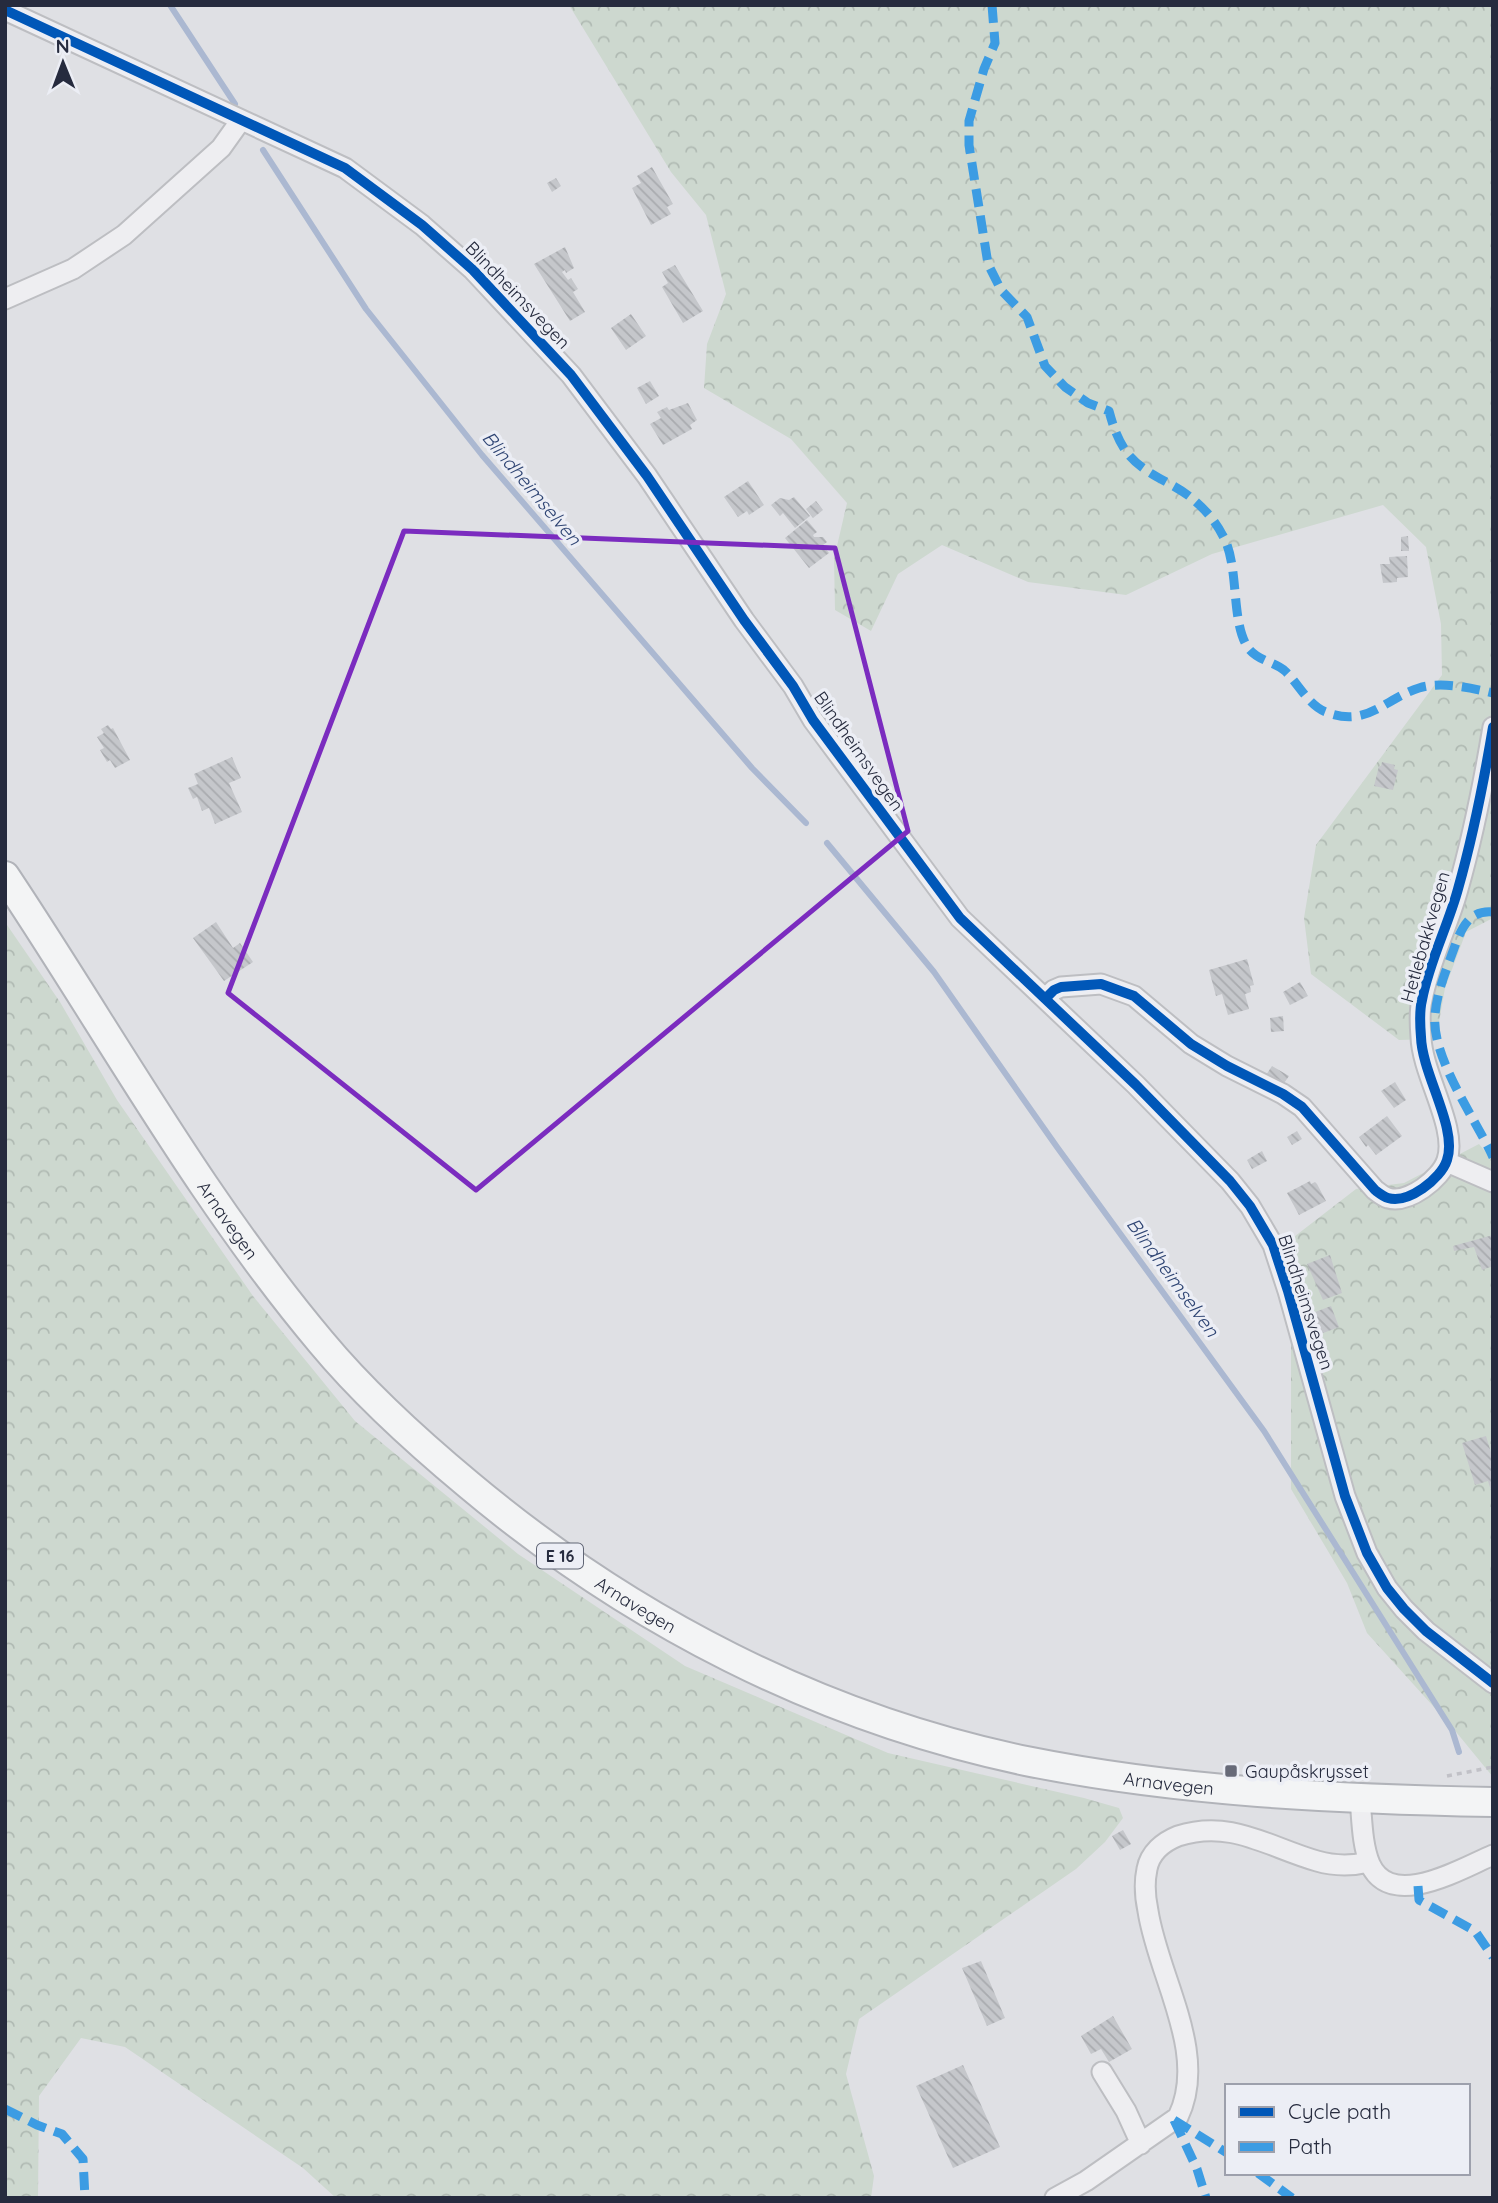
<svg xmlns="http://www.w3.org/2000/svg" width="1498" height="2203" viewBox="0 0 1498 2203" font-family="Quicksand,sans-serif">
<defs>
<pattern id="forest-crowns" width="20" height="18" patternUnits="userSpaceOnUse" patternTransform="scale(1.75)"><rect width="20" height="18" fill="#cdd8cf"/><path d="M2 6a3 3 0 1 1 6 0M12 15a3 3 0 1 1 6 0" fill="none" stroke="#b0bab3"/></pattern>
<pattern id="building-back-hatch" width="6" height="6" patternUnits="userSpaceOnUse" patternTransform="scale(1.75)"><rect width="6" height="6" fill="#c5c7cb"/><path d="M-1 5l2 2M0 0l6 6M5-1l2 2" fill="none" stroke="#a9abaf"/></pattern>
</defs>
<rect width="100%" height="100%" fill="#dfe0e4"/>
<path fill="url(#forest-crowns)" d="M569 5H1493V918L1466 932 1445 988 1436 1039 1399 1040 1311 974 1304 918 1316 845 1442 675 1441 624 1426 547 1383 505 1212 554 1126 595 1028 582 942 545 898 574 871 631 835 610 834 559 847 503 791 439 704 388 707 344 726 294 706 215 671 172Z
M5 922 60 1002 117 1100 253 1296 355 1421 518 1554 685 1666 888 1753 1084 1798 1119 1808 1123 1818 1105 1842 1076 1869 859 2019 846 2074 874 2176 871 2198H336L303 2168 125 2047 81 2038 39 2096 38 2198H5Z
M1479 1144 1493 1161V1777L1452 1727 1367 1633 1347 1583 1291 1489V1331L1276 1284 1290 1240 1356 1189 1404 1183Z"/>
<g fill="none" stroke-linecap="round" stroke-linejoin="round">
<path stroke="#abb8d1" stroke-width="6" d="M170 5 235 104
M263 150 366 309 482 455 752 768 806 823
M827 843 934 972 1057 1147 1264 1431 1452 1730 1459 1752"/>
</g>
<path fill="url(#building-back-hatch)" d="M652 167 673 204 667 207 671 214 651 225 632 188 641 183 637 176Z
M556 178 561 186 552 192 547 183Z
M565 247 574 268 566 273 565 270 562 272 568 280 571 278 578 289 573 292 585 312 570 321 534 264Z
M675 265 703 311 683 323 662 287 668 283 662 272Z
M631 314 646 336 626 350 611 328Z
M650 381 659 396 646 404 637 388Z
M688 403 697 420 690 425 692 429 663 445 650 424 661 418 657 412 667 407 669 410Z
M748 481 764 505 749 515 747 511 738 517 724 497Z
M794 497 810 516 795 528 783 513 780 516 771 505 780 498 789 500Z
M816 501 823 510 813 518 806 509Z
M807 520 817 532 813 535 814 537H823L827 542 823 545 829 553 809 568 785 538Z
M1408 536 1409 551H1401V537Z
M1407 556 1408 577 1397 578V582L1383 583 1380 564H1390L1389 557Z
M108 725 111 729 113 728 130 760 115 768 110 760 107 762 100 750 104 748 97 737 104 733 101 729Z
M232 757 241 778 229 783 242 812 215 824 209 808 202 811 197 797 193 799 188 788 198 784 194 774Z
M1382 762 1395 765 1394 769 1398 770 1393 790 1374 786 1379 766H1381Z
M216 922 233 948 240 943 253 962 224 981 193 938Z
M1247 959 1254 985 1250 986 1251 992 1245 994 1249 1009 1228 1015 1222 994 1216 996 1209 970Z
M1300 982 1308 996 1290 1005 1283 992Z
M1283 1016 1284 1031 1271 1032 1270 1018Z
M1272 1066 1289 1076 1282 1086 1266 1075Z
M1395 1082 1406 1100 1394 1108 1381 1091Z
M1387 1116 1402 1136 1376 1155 1368 1145 1366 1147 1359 1137Z
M1297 1131 1302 1139 1292 1145 1287 1137Z
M1262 1151 1267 1161 1252 1169 1247 1160Z
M1310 1181 1311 1184 1315 1182 1317 1184 1326 1201 1299 1215 1287 1193Z
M1493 1235V1266L1482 1270 1474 1247 1454 1251 1453 1246Z
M1330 1255 1342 1293 1323 1300 1307 1264Z
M1331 1306 1339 1327 1318 1335 1310 1314Z
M1486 1436 1493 1459 1492 1494 1488 1481 1475 1485 1462 1443Z
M1123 1830 1131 1844 1120 1850 1112 1836Z
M981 1961 1005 2018 987 2026 962 1968Z
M1113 2016 1132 2049 1109 2062 1101 2049 1091 2054 1081 2036Z
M963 2065 1000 2147 953 2168 916 2086Z"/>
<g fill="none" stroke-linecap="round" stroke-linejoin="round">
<g stroke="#bdbec2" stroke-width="23">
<path id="minor" d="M5 10 345 168 422 225 473 270 571 375 647 476 744 620 793 686 813 720 960 918 1136 1085 1230 1181 1250 1206 1273 1245 1288 1291 1345 1496 1367 1553 1387 1588 1404 1609 1426 1631 1493 1683
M5 299 73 269 124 235 221 148 241 120
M1046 998 1054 990 1061 987 1101 984 1134 996 1191 1044 1227 1066 1283 1094 1302 1107 1375 1190C1379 1193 1384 1197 1388 1198 1408 1204 1441 1179 1447 1160 1458 1128 1422 1074 1421 1037 1420 1025 1419 1012 1422 1000 1429 962 1448 926 1458 889 1473 836 1484 781 1493 727
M1447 1162 1493 1182
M1360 1799C1362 1820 1362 1845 1370 1864 1391 1911 1462 1868 1493 1855
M1102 2072 1126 2111 1141 2144
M1055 2198 1086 2181 1178 2117C1209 2053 1158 1977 1148 1911 1145 1897 1144 1883 1147 1869 1150 1853 1163 1842 1178 1836 1231 1819 1268 1847 1317 1861 1334 1866 1352 1866 1369 1862"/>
</g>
<g stroke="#b1b3b9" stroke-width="32">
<g id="highway">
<path id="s1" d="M5 876C109 1032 200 1198 321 1342 365 1395 416 1441 469 1485 630 1620 820 1718 1026 1761 1180 1792 1336 1799 1493 1802"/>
</g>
</g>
<path stroke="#c1c1c7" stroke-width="3.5" stroke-dasharray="5 5" stroke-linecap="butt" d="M1447 1776 1493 1767"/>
<use href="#minor" stroke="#eeeef1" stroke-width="19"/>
<use href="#highway" stroke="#f3f4f5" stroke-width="28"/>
<path stroke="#3c9ce3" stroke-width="9" stroke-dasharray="18 9" stroke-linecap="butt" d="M992 5 995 43 984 69 969 121V145L988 264 1001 290 1027 317 1045 366 1065 387 1088 403 1109 411C1113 426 1118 441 1128 454 1144 474 1169 481 1189 496 1203 507 1215 520 1223 536 1240 566 1230 624 1249 649 1259 661 1275 662 1285 671 1298 683 1309 706 1326 712 1367 728 1384 699 1419 688 1441 681 1471 688 1493 693
M1493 912C1471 910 1463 925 1456 943 1448 966 1437 990 1435 1015 1431 1057 1475 1118 1493 1157
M1418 1886 1419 1900 1475 1931 1493 1957
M5 2109 37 2125 62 2134 83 2159 85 2198
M1174 2120 1197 2169 1206 2198
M1174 2120 1227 2153
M1258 2173 1292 2198"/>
<g stroke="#eceef5" stroke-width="15">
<path id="cycleway" d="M5 10 345 168 422 225 473 270 571 375 647 476 744 620 793 686 813 720 960 918 1136 1085 1230 1181 1250 1206 1273 1245 1288 1291 1345 1496 1367 1553 1387 1588 1404 1609 1426 1631 1493 1683
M1046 998 1054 990 1061 987 1101 984 1134 996 1191 1044 1227 1066 1283 1094 1302 1107 1375 1190C1379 1193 1384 1197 1388 1198 1408 1204 1441 1179 1447 1160 1458 1128 1422 1074 1421 1037 1420 1025 1419 1012 1422 1000 1429 962 1448 926 1458 889 1473 836 1484 781 1493 727"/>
</g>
<use href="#cycleway" stroke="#0057b8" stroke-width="10"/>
</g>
<path fill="none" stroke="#7b2cbf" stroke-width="5" stroke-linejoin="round" d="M404 531 835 548 908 831 476 1190 228 993Z"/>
<rect fill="#676a78" stroke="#eceef5" stroke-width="2.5" x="1224" y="1764" width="14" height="14" rx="3.5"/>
<g text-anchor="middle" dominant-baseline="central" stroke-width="7" stroke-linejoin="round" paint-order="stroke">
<rect fill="#eceef5" stroke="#616675" stroke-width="2" x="537" y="1543.5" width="46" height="25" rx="5"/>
<g font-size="16" font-weight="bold" fill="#262b3e">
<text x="560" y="1556">E 16</text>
</g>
<g font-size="18" fill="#262b3e" stroke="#eceef5">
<text transform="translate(518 295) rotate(46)">Blindheimsvegen</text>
<text transform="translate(859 751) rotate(55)">Blindheimsvegen</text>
<text transform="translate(1425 937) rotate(-74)">Hetlebakkvegen</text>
<text stroke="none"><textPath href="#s1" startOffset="410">Arnavegen</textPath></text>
<text transform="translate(1306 1302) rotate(72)">Blindheimsvegen</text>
<text stroke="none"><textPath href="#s1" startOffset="975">Arnavegen</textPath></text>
<text stroke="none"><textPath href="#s1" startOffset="1542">Arnavegen</textPath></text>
</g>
<g font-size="18" fill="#262b3e" stroke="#eceef5" text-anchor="start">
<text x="1245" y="1771">Gaupåskrysset</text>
</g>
<g font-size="19" font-style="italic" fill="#2e4473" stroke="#eceef5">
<text transform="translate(532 488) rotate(50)">Blindheimselven</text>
<text transform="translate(1173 1277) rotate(54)">Blindheimselven</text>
</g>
</g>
<rect width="1498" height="2203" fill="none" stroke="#262b3e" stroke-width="14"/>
<rect x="1225" y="2084" width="245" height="91" fill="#eceef5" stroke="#9da0ac" stroke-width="2"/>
<rect x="1239" y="2107" width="35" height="10" fill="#0057b8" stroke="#9da0ac" stroke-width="2"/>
<text x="1288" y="2119" font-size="21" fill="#262b3e">Cycle path</text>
<rect x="1239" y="2142" width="35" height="10" fill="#3c9ce3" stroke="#9da0ac" stroke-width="2"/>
<text x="1288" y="2154" font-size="21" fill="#262b3e">Path</text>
<g transform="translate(63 63) rotate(359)" stroke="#eceef5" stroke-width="5" paint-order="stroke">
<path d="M0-5L12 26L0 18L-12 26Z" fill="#262b3e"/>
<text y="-10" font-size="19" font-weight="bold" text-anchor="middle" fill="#262b3e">N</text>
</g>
</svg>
